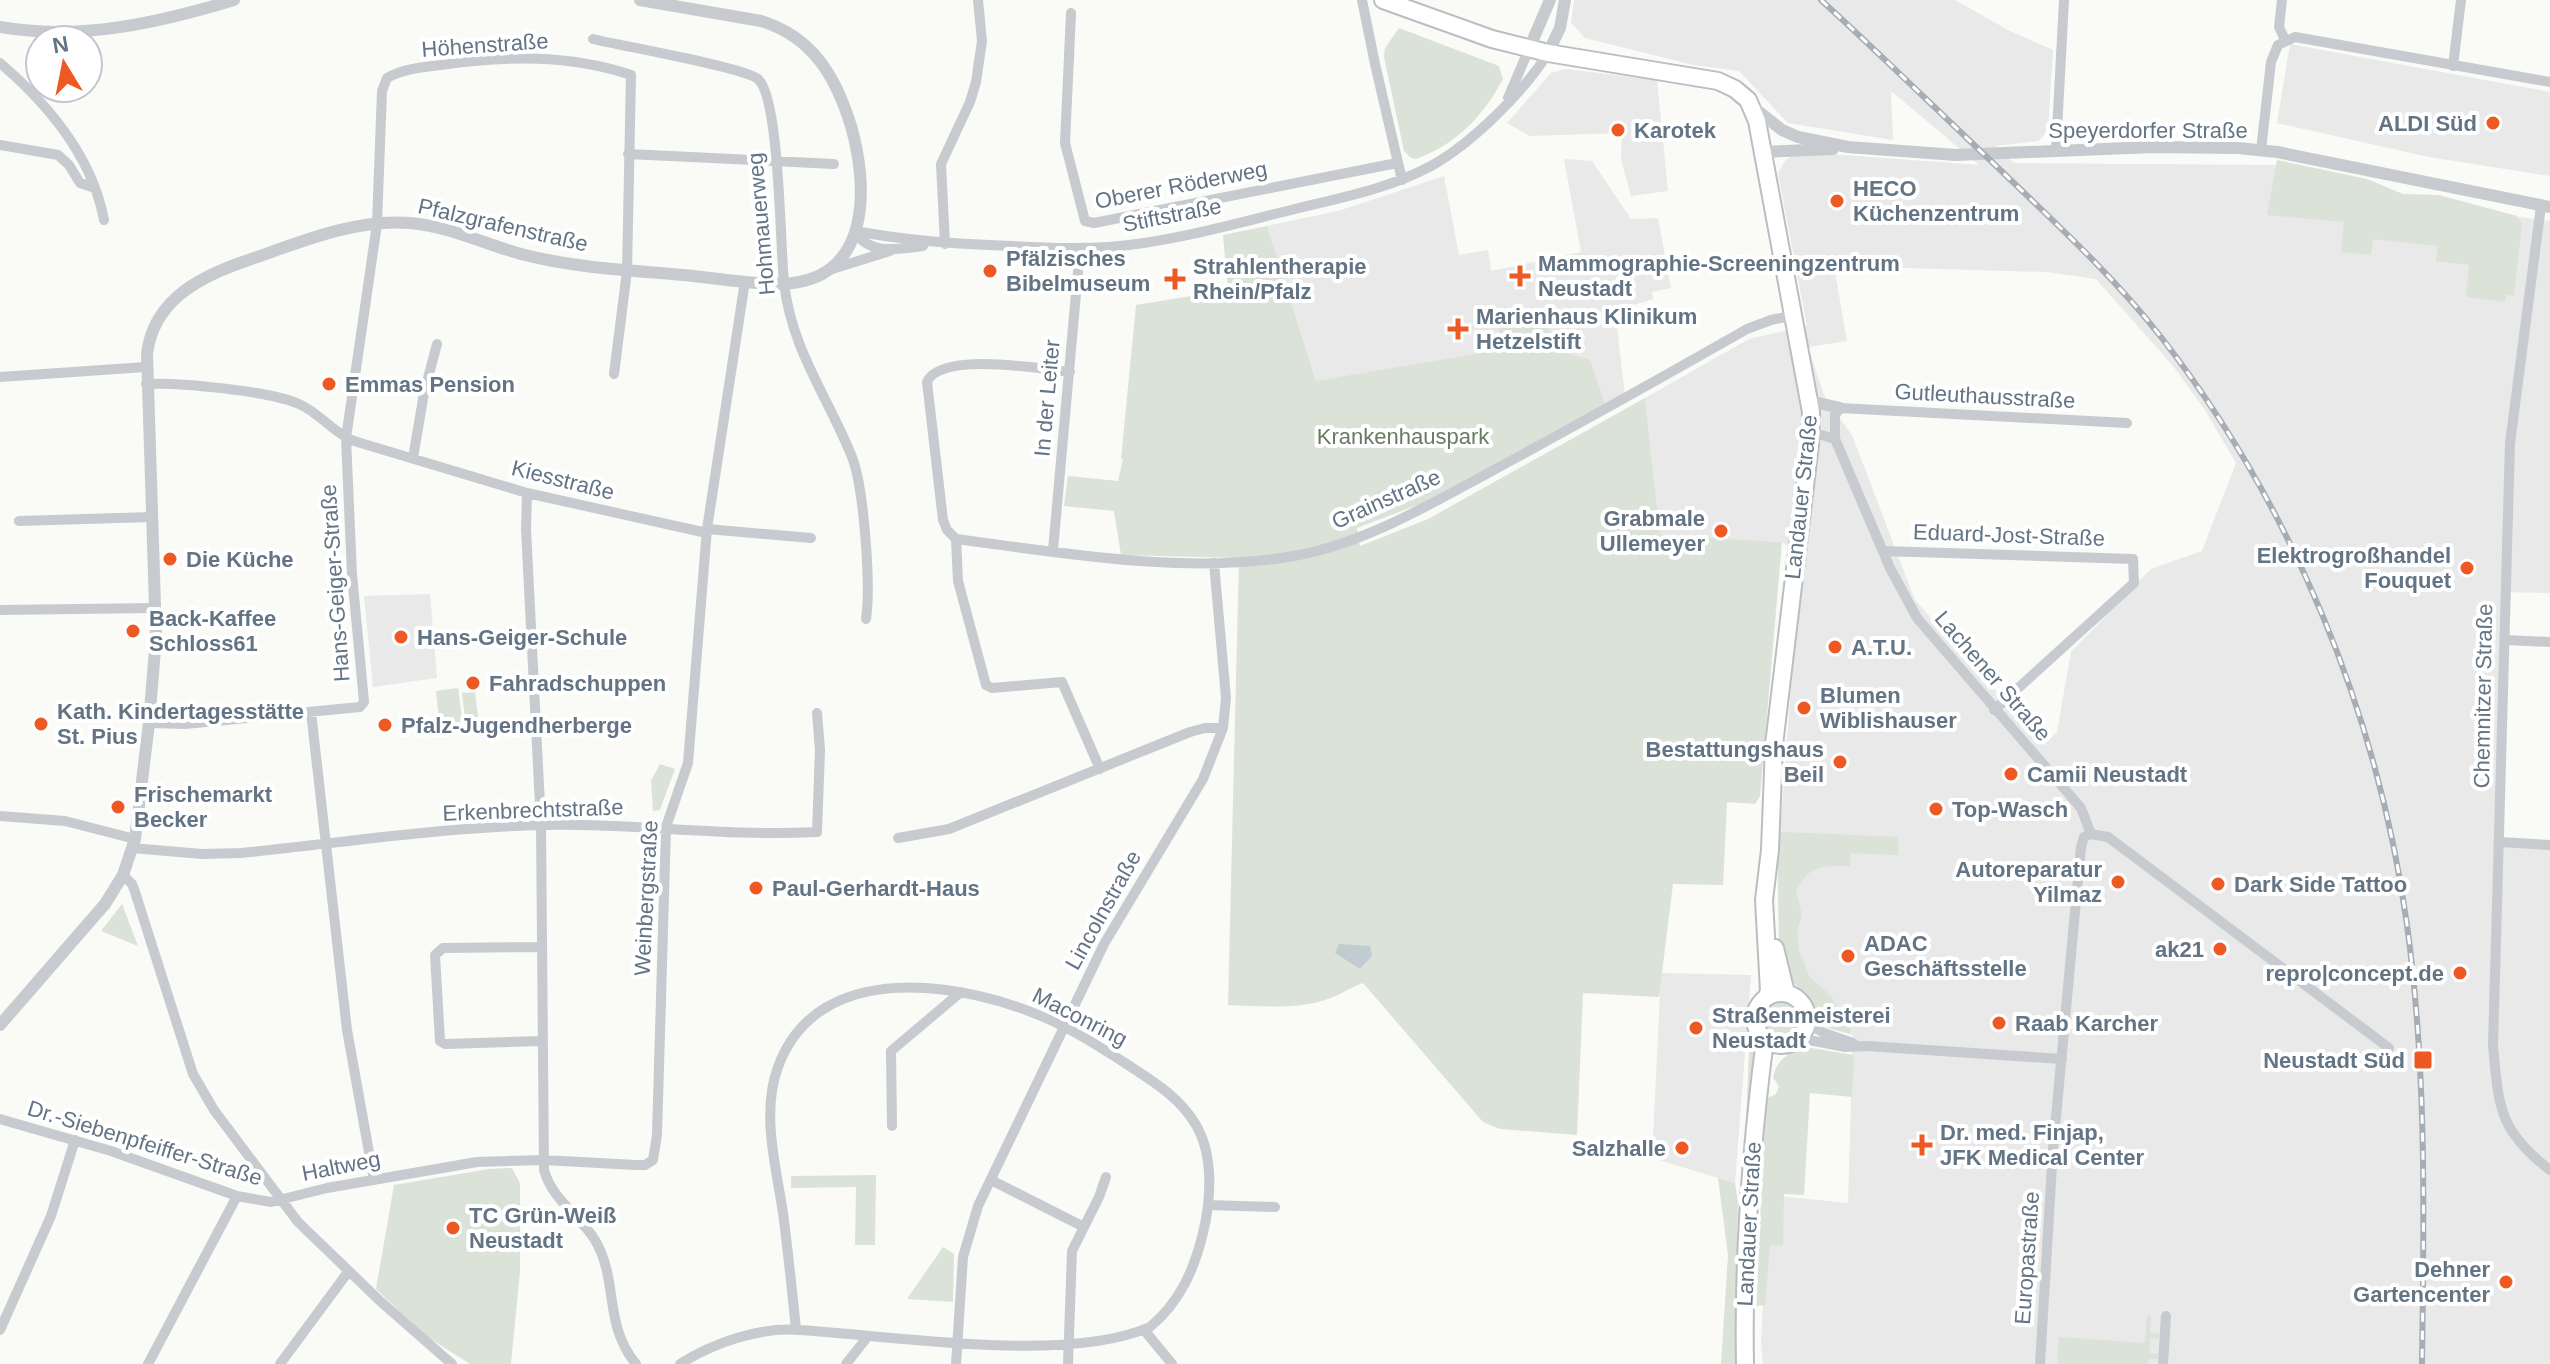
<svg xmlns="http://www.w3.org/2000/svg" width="2550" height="1364" viewBox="0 0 2550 1364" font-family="Helvetica,sans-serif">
<rect width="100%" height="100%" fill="#fafaf7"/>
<path fill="#e8e9e8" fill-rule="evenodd" d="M1574 0H1955L2010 31 2053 50 2048 131 2038 141 1995 146 2014 163 2280 165 2429 205 2550 221V593L2502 592 2500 842 2550 845V1364H1763L1761 1343 1768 1195 1848 1203 1853 1035 1832 1029 1816 1015 1783 936 1780 833 1792 673 1806 560 1782 542 1660 536 1645 398 1749 339 1807 326 1778 173 1785 161 1793 155 1802 152 1979 165 1891 91 1893 140 1788 123 1739 71 1693 65 1585 38 1571 23ZM1834 266 2047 272 2096 279 2173 366 2205 410 2236 463 2202 551 2151 569 2071 652 2057 732 2044 745 1915 600 1852 435 1825 398 1808 347 1847 341Z
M2290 44 2550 92V176L2429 157 2277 123Z
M1565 69 1657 80 1668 191 1631 196 1621 159 1622 133 1530 136 1507 123 1551 73Z
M1564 159 1592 161 1631 219 1658 218 1671 288 1652 292 1653 299 1615 311 1625 395 1582 415 1420 504 1323 403 1267 226 1338 211 1444 176 1459 255 1488 250 1491 271 1581 252Z
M430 594 437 678 373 687 364 596Z
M1661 973 1751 975 1735 1183 1652 1158Z"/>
<path fill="#dbe2d8" d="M1399 28 1499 66 1503 79C1483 116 1456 145 1416 159L1411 158 1404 151 1384 57 1385 48Z
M2277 160 2367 179 2403 194 2439 195 2517 216 2522 224 2514 296 2506 295 2505 302 2466 297 2469 265 2436 261 2438 246 2373 239 2371 255 2341 252 2344 222 2267 215Z
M1267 226 1316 381 1500 350 1499 319 1545 318 1555 350 1590 360 1605 404 1420 504 1357 528 1360 546 1428 519 1645 398 1660 535 1782 542 1760 796 1755 804 1727 802 1723 885 1673 884 1659 997 1583 993 1577 1135 1500 1129 1483 1122 1363 983C1351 987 1340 995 1328 999 1297 1010 1261 1006 1228 1005L1239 558 1121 555 1114 511 1064 506 1068 476 1118 481 1123 459H1121L1136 305 1228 290 1223 235Z
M458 688 463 726 440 729 436 691Z
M475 692 479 724 466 726 462 693Z
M660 764 675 769 660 810 653 811 651 781Z
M1783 832 1899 837 1898 855 1851 853 1850 866C1822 866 1810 864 1796 891L1802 915 1797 930 1799 950 1809 976 1832 997 1842 1022 1851 1029 1850 1034 1825 1027 1817 1019 1810 999 1789 979 1779 949 1777 835Z
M122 904 138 946 101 931Z
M1762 1020a20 20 0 1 1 40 0a20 20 0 1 1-40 0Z
M1750 1030 1755 1033 1760 1045 1746 1122Z
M1805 1047 1854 1055 1852 1097 1810 1093 1804 1195 1784 1194 1783 1245 1770 1246 1765 1305 1756 1306 1766 1099 1776 1094 1779 1086 1773 1078C1776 1059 1788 1054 1805 1047Z
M512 1168 520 1183V1271L511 1364H470L426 1336 376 1289 394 1185 489 1169Z
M876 1175 875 1245H855L856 1187 791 1188V1176Z
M1718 1178 1735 1183 1738 1202 1735 1364H1721L1728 1255Z
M943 1247 954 1254 953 1302 907 1299Z
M2147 1315 2151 1316 2150 1333 2159 1334V1339L2150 1338 2149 1353 2158 1354 2157 1359 2149 1358 2148 1364H2057L2059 1337 2145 1343Z"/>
<path fill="#c1ccd1" d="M1339 944 1370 946 1372 956 1360 969 1335 953Z"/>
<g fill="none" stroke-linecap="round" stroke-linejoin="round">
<g stroke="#babec2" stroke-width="20">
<path id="primary" d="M1383 0 1492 39 1548 53 1718 81 1735 89 1748 100 1757 121 1811 412 1810 444 1774 745 1770 850 1764 900 1769 991 1767 996
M1775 948 1786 993
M1755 1019a26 26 0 1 1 52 0a26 26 0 1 1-52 0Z
M1745 1364C1743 1256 1751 1147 1765 1040"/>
</g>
<path stroke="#c7cbcf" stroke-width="10" d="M1362 0 1375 64 1402 180
M2282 0 2279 27 2285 40
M1071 13 1065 143 1085 221 1094 223 1397 163
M593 39C621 46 743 67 758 79 780 98 780 248 784 282 791 349 828 397 852 457 864 488 871 585 866 619
M0 63C48 104 92 156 104 220
M2453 66 2461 0
M1508 98 1529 49
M0 145 58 155 69 165 80 183 95 188
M2056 149 2064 0
M2261 150 2271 62 2278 45 2295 37 2550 82
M628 154 834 164
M2541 206 2510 443 2493 1046C2499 1107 2498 1130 2550 1170
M855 231C908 241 959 244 1012 246 1044 248 1076 249 1109 247 1172 242 1237 223 1299 208 1344 197 1390 188 1431 166 1471 144 1524 92 1548 53
M855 231C869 256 898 249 923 246
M945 244 941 164 970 102 976 82 982 41 978 0
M829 270 890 251
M0 377 146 367
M146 384C178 382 269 391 299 404 320 413 333 433 354 441L527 493 707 533
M1811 432 1835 439
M413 458 424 393 437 344
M527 493 526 529 541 825 544 1170C552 1200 580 1215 595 1240 619 1281 603 1324 636 1364
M19 521 152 517
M707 529 811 538
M956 539C1064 553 1192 576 1299 555 1366 542 1429 505 1488 473 1575 426 1661 378 1747 329L1771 320 1791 316
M956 539 958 581 986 685 992 688 1062 682 1100 769
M956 539 947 530 943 520 927 382C941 351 1041 369 1070 372
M1053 550 1080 249
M1883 551 2133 559 2134 583 1994 710
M0 610 156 608
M2506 640 2550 642
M311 712 347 1030 374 1180
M149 723 185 724 360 707 364 702 352 574 346 438 377 224 382 91 387 78C402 69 423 67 441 65 505 56 569 54 631 75L627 271 614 374
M0 816 65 821 135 839
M2091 834 2081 808 1917 618 1890 568 1835 439V415L1840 408 2127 423
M2091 834 2108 837 2389 1048
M898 838 949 829 1190 732 1205 728H1223
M2500 842 2550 845
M132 848 202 854 241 853C341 843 443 827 544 825 635 823 726 837 817 832L820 750 817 713
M123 875 132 884 135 892 193 1074 214 1110 298 1222 380 1301 452 1364
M541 947 443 948 435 955 440 1041 445 1044 542 1041
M1807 1023 1824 1033 1853 1043
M1799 1038 1845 1047 1867 1046 2062 1059
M0 1119 111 1151 237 1196 271 1202 327 1188 477 1162 543 1160 636 1165H645L653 1160 657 1135 666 827 688 763 707 529 745 281
M892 1126 891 1051 961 992
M991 1180 1084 1227
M1208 1205 1275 1207
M0 1330 51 1216 75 1140
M1145 1331 1172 1364
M148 1364 237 1196
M280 1364 348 1272
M680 1364C713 1343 759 1327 799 1330 897 1336 1065 1364 1150 1327 1180 1302 1194 1270 1203 1233 1211 1200 1214 1156 1196 1125 1179 1096 1152 1081 1125 1063 1100 1047 1075 1031 1048 1019 965 982 818 957 778 1067 761 1113 776 1166 783 1213 788 1251 792 1290 796 1329
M846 1364 865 1340
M956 1364 963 1257 978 1206 1104 944 1203 779 1223 728 1226 698 1214 563
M1068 1364 1072 1251 1099 1197 1106 1177
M2040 1364 2053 1149 2081 847 2084 837 2091 834
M2163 1364 2166 1316"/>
<path stroke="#c7cbcf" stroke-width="12" d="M0 27C79 41 158 23 234 0
M1529 49 1550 0
M1548 53 1560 28 1565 0
M1754 108 1782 130 1798 137 1848 147 1956 155 2153 147 2238 148 2277 152 2550 207
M1762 152 1833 149
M1810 401 1840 408
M0 1025 105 904 123 875 135 839 149 723 156 637 147 354C153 303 195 279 240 263 293 245 353 218 410 223 448 226 485 244 521 254 574 268 629 270 683 275 719 278 756 286 792 283 871 274 868 185 851 126 836 77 813 37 761 21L640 0"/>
<use href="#primary" stroke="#fff" stroke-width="16"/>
<g stroke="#a7adb4" stroke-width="6">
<path id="rail" d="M1821 0C1879 53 1935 108 1992 162 2050 218 2111 273 2161 337 2292 505 2378 714 2407 925 2427 1070 2424 1218 2422 1364"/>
</g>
<use href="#rail" stroke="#fff" stroke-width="3" stroke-dasharray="9" stroke-linecap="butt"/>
</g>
<g fill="#ee5823" stroke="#fff" stroke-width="3">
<circle cx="2493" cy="123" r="8"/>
<circle cx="1618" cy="130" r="8"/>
<circle cx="1837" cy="201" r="8"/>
<circle cx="990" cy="271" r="8"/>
<path d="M1516 264h8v8h8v8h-8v8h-8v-8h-8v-8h8z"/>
<path d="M1171 267h8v8h8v8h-8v8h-8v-8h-8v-8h8z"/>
<path d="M1454 317h8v8h8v8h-8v8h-8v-8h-8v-8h8z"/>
<circle cx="329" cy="384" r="8"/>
<circle cx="1721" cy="531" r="8"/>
<circle cx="170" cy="559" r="8"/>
<circle cx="2467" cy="568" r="8"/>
<circle cx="133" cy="631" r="8"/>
<circle cx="401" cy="637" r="8"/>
<circle cx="1835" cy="647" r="8"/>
<circle cx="473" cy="683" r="8"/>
<circle cx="1804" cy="708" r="8"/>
<circle cx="41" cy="724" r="8"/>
<circle cx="385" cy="725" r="8"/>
<circle cx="1840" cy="762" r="8"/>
<circle cx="2011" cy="774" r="8"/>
<circle cx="118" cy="807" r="8"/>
<circle cx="1936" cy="809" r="8"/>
<circle cx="2118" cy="882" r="8"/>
<circle cx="2218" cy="884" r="8"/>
<circle cx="756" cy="888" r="8"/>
<circle cx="2220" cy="949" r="8"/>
<circle cx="1848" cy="956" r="8"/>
<circle cx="2460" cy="973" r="8"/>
<circle cx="1999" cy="1023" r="8"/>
<circle cx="1696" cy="1028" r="8"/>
<rect x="2413" y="1050" width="20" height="20" rx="4"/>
<path d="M1918 1133h8v8h8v8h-8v8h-8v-8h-8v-8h8z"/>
<circle cx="1682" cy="1148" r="8"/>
<circle cx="453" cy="1228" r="8"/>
<circle cx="2506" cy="1282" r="8"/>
</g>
<g text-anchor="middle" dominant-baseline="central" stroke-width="8" stroke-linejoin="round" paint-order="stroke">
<g font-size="22" fill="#637484" stroke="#fff">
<text transform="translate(485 45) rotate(-4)">Höhenstraße</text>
<text x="2148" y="130">Speyerdorfer Straße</text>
<text transform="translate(1181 185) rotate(-11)">Oberer Röderweg</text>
<text transform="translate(1172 215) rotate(-11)">Stiftstraße</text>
<text transform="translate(761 224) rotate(-95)">Hohmauerweg</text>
<text transform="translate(503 225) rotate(13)">Pfalzgrafenstraße</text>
<text transform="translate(1985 396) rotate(3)">Gutleuthausstraße</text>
<text transform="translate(1047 398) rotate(-85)">In der Leiter</text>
<text transform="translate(563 480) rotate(14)">Kiesstraße</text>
<text transform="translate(1801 497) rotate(-84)">Landauer Straße</text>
<text transform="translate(1386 499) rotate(-24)">Grainstraße</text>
<text transform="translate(2009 535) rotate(2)">Eduard-Jost-Straße</text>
<text transform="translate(335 583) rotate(-94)">Hans-Geiger-Straße</text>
<text transform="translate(1993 676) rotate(49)">Lachener Straße</text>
<text transform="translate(2483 696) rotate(-89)">Chemnitzer Straße</text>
<text transform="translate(533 810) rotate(-2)">Erkenbrechtstraße</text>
<text transform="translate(646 898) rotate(-87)">Weinbergstraße</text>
<text transform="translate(1103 910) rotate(-61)">Lincolnstraße</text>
<text transform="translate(1080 1017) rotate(27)">Maconring</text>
<text transform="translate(145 1143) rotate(17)">Dr.-Siebenpfeiffer-Straße</text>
<text transform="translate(341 1166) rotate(-11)">Haltweg</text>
<text transform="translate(1749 1224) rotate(-87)">Landauer Straße</text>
<text transform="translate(2027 1258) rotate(-86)">Europastraße</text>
</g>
<g font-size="22" font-weight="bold" fill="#637484" stroke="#fff" text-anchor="start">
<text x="2477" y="123" text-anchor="end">ALDI Süd</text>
<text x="1634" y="130">Karotek</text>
<text x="1853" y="188">HECO<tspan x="1853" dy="25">Küchenzentrum</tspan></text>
<text x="1006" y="258">Pfälzisches<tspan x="1006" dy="25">Bibelmuseum</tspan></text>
<text x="1538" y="263">Mammographie-Screeningzentrum<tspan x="1538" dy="25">Neustadt</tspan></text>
<text x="1193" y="266">Strahlentherapie<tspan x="1193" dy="25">Rhein/Pfalz</tspan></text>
<text x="1476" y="316">Marienhaus Klinikum<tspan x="1476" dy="25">Hetzelstift</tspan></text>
<text x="345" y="384">Emmas Pension</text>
<text x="1705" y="518" text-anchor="end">Grabmale<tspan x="1705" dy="25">Ullemeyer</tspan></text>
<text x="2451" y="555" text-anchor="end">Elektrogroßhandel<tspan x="2451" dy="25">Fouquet</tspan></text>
<text x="186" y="559">Die Küche</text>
<text x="149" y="618">Back-Kaffee<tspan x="149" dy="25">Schloss61</tspan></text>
<text x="417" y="637">Hans-Geiger-Schule</text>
<text x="1851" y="647">A.T.U.</text>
<text x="489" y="683">Fahradschuppen</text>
<text x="1820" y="695">Blumen<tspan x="1820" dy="25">Wiblishauser</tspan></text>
<text x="57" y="711">Kath. Kindertagesstätte<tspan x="57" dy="25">St. Pius</tspan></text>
<text x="401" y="725">Pfalz-Jugendherberge</text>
<text x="1824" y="749" text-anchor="end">Bestattungshaus<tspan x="1824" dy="25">Beil</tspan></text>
<text x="2027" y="774">Camii Neustadt</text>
<text x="134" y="794">Frischemarkt<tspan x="134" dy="25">Becker</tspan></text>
<text x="1952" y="809">Top-Wasch</text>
<text x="2102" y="869" text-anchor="end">Autoreparatur<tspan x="2102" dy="25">Yilmaz</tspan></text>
<text x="2234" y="884">Dark Side Tattoo</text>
<text x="772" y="888">Paul-Gerhardt-Haus</text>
<text x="1864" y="943">ADAC<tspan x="1864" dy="25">Geschäftsstelle</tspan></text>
<text x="2204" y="949" text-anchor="end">ak21</text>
<text x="2444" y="973" text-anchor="end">repro|concept.de</text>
<text x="1712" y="1015">Straßenmeisterei<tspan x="1712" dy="25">Neustadt</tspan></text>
<text x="2015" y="1023">Raab Karcher</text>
<text x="2405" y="1060" text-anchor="end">Neustadt Süd</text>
<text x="1940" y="1132">Dr. med. Finjap,<tspan x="1940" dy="25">JFK Medical Center</tspan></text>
<text x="1666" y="1148" text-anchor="end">Salzhalle</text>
<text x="469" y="1215">TC Grün-Weiß<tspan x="469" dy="25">Neustadt</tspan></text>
<text x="2490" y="1269" text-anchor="end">Dehner<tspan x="2490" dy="25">Gartencenter</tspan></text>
</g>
<g font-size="22" fill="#667b62" stroke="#fff">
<text x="1403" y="436">Krankenhauspark</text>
</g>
</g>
<g transform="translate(64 64) rotate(350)"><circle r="38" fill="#ffffff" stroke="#c1c7ce" stroke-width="2"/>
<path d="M0-6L14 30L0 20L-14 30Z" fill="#ee5823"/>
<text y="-12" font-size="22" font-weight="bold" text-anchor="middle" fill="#637484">N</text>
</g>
</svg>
